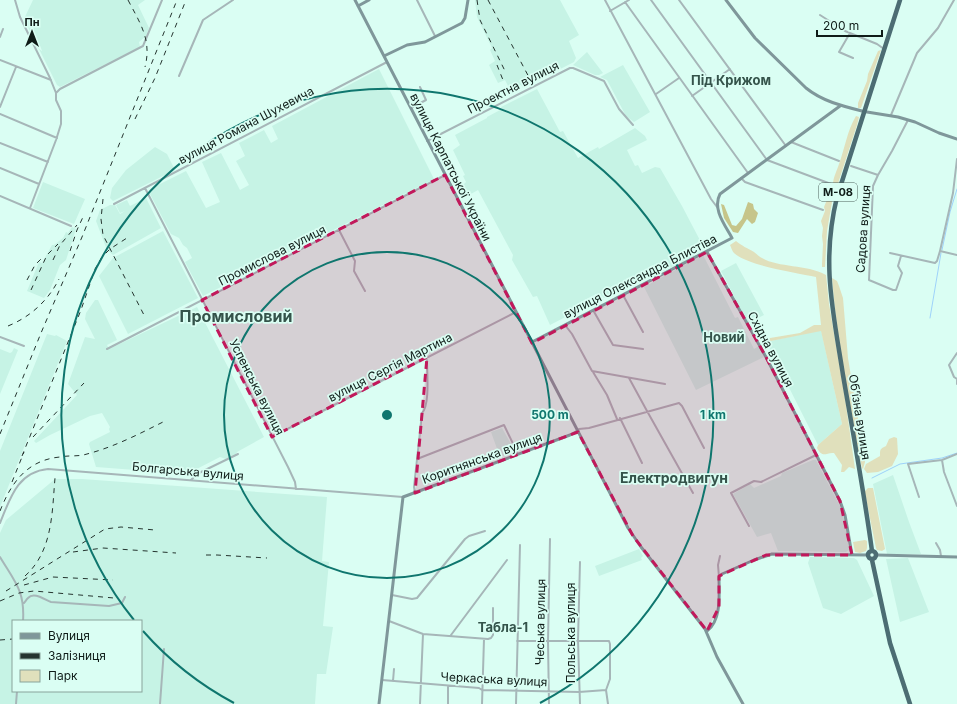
<svg xmlns="http://www.w3.org/2000/svg" width="957" height="704" viewBox="0 0 957 704" font-family="Inter,sans-serif">
<rect width="100%" height="100%" fill="#dafef3"/>
<path fill="#c6f3e5" fill-rule="evenodd" d="M33 0H145L138 5 149 28 146 36 139 42 140 47 60 87 57 85 24 19Z
M475 0H560L579 35 569 41 576 58 574 62 523 88 521 85 509 88 505 80 498 83 489 65 495 61 490 50 492 48 477 17Z
M587 52 603 73 599 75H595L573 65Z
M623 65 650 112 634 122 626 116 607 80 600 77Z
M379 69 434 179 203 296 185 262 192 258 187 248 183 245 179 238 171 234 149 192 150 189 186 171 206 208 220 202 202 162 221 153 240 190 249 185 236 161 245 156 239 143 264 130 271 143 278 139 272 126Z
M537 89 560 132 563 131 578 158 598 147 599 149 635 128 645 136 647 140 627 150 635 166 638 165 642 173 655 167 660 168 682 206 703 246 692 252 694 256 643 281 641 278 604 298 602 296 599 300 596 298V294L577 304 579 310 550 325 537 296 533 297 512 260 513 255 478 190 462 199 458 190 466 182 463 176 465 175 453 150 460 145 455 135 487 118V117L502 109 501 107Z
M155 147 167 154 175 170 113 201 110 198 112 188 126 170Z
M43 182 85 199 74 224 33 208Z
M146 198 161 228 113 255 107 250 96 221 100 210 110 205H115L120 214 125 211 120 213 116 205 127 200 130 206Z
M72 227 76 229 66 260 60 265 50 290 44 298 27 291 39 262 42 263 52 245H54L63 238 66 232 68 233Z
M163 231 198 298 128 334 99 276 113 258Z
M703 255 735 318 738 317 754 349 759 346 764 357 696 390 644 287Z
M736 263 764 315 748 323 721 271Z
M95 300H98L117 340 107 345 109 349 197 307 264 437 237 452 236 454 226 459 220 457 187 474 96 467 89 444 90 442 110 432 109 429 110 427 102 413 90 416 50 435 36 443 34 441 77 395 68 384 85 337 95 339 85 319 86 313Z
M821 330 842 424 818 445 766 342Z
M47 334 55 336 56 335 67 341 0 507V451Z
M14 348 18 350 0 394V349L10 353 12 352Z
M502 428 515 451 500 457 491 432Z
M813 460H816L843 512 845 519 849 550 846 552 778 551 771 533 757 537 733 494 750 484 754 488 781 476 782 473Z
M893 475 909 522 921 554H887L873 484Z
M55 479H82L327 497 322 561 329 562 323 626 333 627 326 674H317L315 704H0V533L6 520ZM13 621H141V691H13Z
M639 549 643 556 641 558 642 560 599 576 595 566Z
M810 557 854 558 857 560 874 596 841 614 823 608 808 563Z
M908 558 929 612 900 622 886 559Z"/>
<path fill="#e0e0bc" d="M881 50 861 108H858V103L867 81 868 74 878 51Z
M856 116 859 117 857 125 832 202 827 231 825 267H822V264L823 244 822 236 823 228 821 221 825 211 824 207 833 185C833 177 837 171 839 164 845 148 847 131 856 116Z
M736 241C742 246 747 248 754 252 757 254 759 257 762 258 779 268 806 264 826 275L829 304 845 398 855 469 849 467 844 472H841L842 465 834 453C826 452 823 459 817 448L818 445 842 424 821 331 766 342 764 339 800 333 814 325H821L816 277C797 273 748 266 734 253 732 251 731 247 730 245Z
M832 278 837 281 839 286 843 298 848 358 865 462 863 469 862 468C849 405 837 341 832 278Z
M894 437 897 438 898 454 892 466 878 472 867 473 864 469 866 464 880 456C880 449 880 449 886 446L889 439Z
M868 488H873L885 549 882 551 877 550 876 548 865 493V491Z
M865 540 867 541V548L866 551 860 553 855 552 853 542Z"/>
<path fill="#c6c58a" d="M748 202 753 204 754 209 758 213 755 222 752 224 747 219 738 233 733 232 724 218 721 204 724 205 732 225 736 226 742 219Z"/>
<g fill="none" stroke-linecap="round" stroke-linejoin="round">
<path stroke="#9ed2fa" stroke-width="1" d="M942 250 950 212 957 189
M930 318 941 253
M872 478 900 464 942 458 957 453"/>
<path stroke="#a6b6b8" stroke-width="2" d="M15 0 20 17 50 78 56 93V100L61 111V124L56 140 30 208
M417 0 435 36
M605 0 711 199 717 207
M651 0 767 160 831 184
M679 0 786 146
M625 2 748 173
M610 11 629 0
M820 15 845 31 877 44 884 49
M850 33 839 52 853 58
M0 37 3 29
M0 60 51 80
M179 76 203 20 233 0
M56 93 60 89 143 46 162 0
M656 94 679 78
M692 96 730 69
M0 107 16 67
M411 108 426 100 420 87
M0 114 57 138
M891 115 917 53 938 28 954 0
M427 141 570 68H573L604 81 619 109 633 125
M791 142 839 161
M0 143 48 162
M957 159 953 193 940 251 957 255
M851 166 878 175
M0 168 39 184
M741 178 745 182 823 210
M145 188 288 467 295 482 296 489
M0 196 71 226
M114 204 387 62
M339 230 355 261 354 271 365 291
M890 253 935 263 937 261 940 251
M901 256 898 266 902 273 896 290H893L869 280 873 186 878 175 892 151 908 120
M623 295 643 332
M593 310 613 345 643 349
M565 325 572 334 592 371 665 384
M0 337 24 346
M107 349 445 175
M593 372 607 395 617 419
M629 378 647 411 693 493
M957 379 954 377 949 365 957 353
M957 379V384
M620 418 642 463
M578 431 579 429 589 428 679 403 682 406 704 448
M272 437 516 312
M417 459 504 425 518 454
M942 460 944 472 957 506
M191 480 197 474 238 454
M415 493 414 487 422 413C430 405 427 373 427 361L426 358
M919 497 908 464 942 460 957 454
M0 523C10 499 17 472 48 469L403 497
M749 526 731 493 754 481 761 482 816 455
M936 543 940 550 941 556
M0 557C15 582 25 591 23 621
M719 577 718 565 720 556
M392 595 412 599 417 598 465 539 469 536 485 531
M24 603C25 602 26 600 28 598 34 591 45 600 51 602L109 606 122 603 125 597
M389 621 423 634 488 639 491 638 493 635V608
M451 635 507 560
M517 641H609L610 644V679L606 690 608 704
M382 680 479 688 482 690 579 692 606 690
M393 681 394 669
M448 686V704
M16 704 17 691
M160 704 164 649
M420 704 423 634
M482 704 484 639
M516 704 520 545
M549 704 548 641 550 539
M580 704 578 640 580 562"/>
<path stroke="#7f979a" stroke-width="3" d="M355 0 628 528 641 547 705 629 717 657 743 704
M726 0 755 38 806 88C822 101 842 106 862 111
M358 6 369 0
M384 56 407 45 425 42 462 23 465 18 468 0
M867 112 898 117 915 122 939 133 957 139
M707 252 766 357 840 501 845 515 852 555
M532 342 732 238C725 225 712 209 720 194L840 106
M877 555 957 557
M707 631C722 620 719 593 719 577L722 574 754 560 772 554 868 555
M379 704 403 497 570 435 578 431"/>
<path stroke="#4c6d73" stroke-width="4.5" d="M868 555a4 4 0 1 1 8 0a4 4 0 1 1-8 0Z
M872 551C864 492 853 433 843 375 833 311 821 262 837 197L900 0
M872 560 890 643 910 704"/>
<path stroke="#25342f" stroke-width="1" stroke-dasharray="5 5" stroke-linecap="butt" d="M128 0C140 23 152 40 145 67
M477 0 480 20 505 71
M488 0 531 81
M497 65 503 80
M135 119 155 78 186 0
M103 199 101 219 103 235 145 317
M70 251 77 230 83 217
M53 260 60 245 77 225
M27 280 35 265 43 257
M31 290 47 255 58 244
M8 326C30 317 48 301 59 279
M0 434 41 333 82 237 177 0
M33 437 84 383
M22 456 81 310 95 269 102 257 110 249 130 236
M12 482 24 452
M0 511C11 483 27 460 60 457 69 455 78 457 87 454 114 447 139 434 163 422
M73 552 103 548 176 553
M206 555H217L267 558
M25 576C53 551 52 512 55 478
M24 585 53 577 113 580
M6 591 105 529 121 527 155 530
M0 601 19 593 34 591 114 598
M0 640 13 639"/>
</g>
<path fill="#c2185b" fill-opacity="0.2" stroke="#c2185b" stroke-width="3" stroke-dasharray="8 5" stroke-linejoin="round" d="M445 175 532 343 707 252 766 357 840 501 852 555H766L719 576V607L707 631 633 536 578 432 415 493 427 357 272 437 202 300Z"/>
<g fill="none" stroke="#0f766e" stroke-width="2">
<circle cx="387" cy="415" r="163"/>
<path d="M234 703A326 326 0 0 1 143 631M134 620A326 326 0 1 1 540 703"/>
</g>
<g text-anchor="middle" dominant-baseline="central" stroke-width="3.5" stroke-linejoin="round" paint-order="stroke">
<rect fill="#dafef3" stroke="#4c605a" stroke-width="1" x="819" y="183" width="38" height="18" rx="3"/>
<g font-size="11" font-weight="bold" fill="#0f1c18">
<text x="838" y="192">М-08</text>
</g>
<g font-size="12" fill="#0f1c18" stroke="#dafef3">
<text transform="translate(513 87) rotate(-27)">Проектна вулиця</text>
<text transform="translate(246 125) rotate(-28)">вулиця Романа Шухевича</text>
<text transform="translate(451 167) rotate(63)">вулиця Карпатської України</text>
<text transform="translate(863 229) rotate(-86)">Садова вулиця</text>
<text transform="translate(272 255) rotate(-27)">Промислова вулиця</text>
<text transform="translate(640 276) rotate(-27)">вулиця Олександра Блистіва</text>
<text transform="translate(771 349) rotate(62)">Східна вулиця</text>
<text transform="translate(390 367) rotate(-27)">вулиця Сергія Мартина</text>
<text transform="translate(257 387) rotate(63)">Успенська вулиця</text>
<text transform="translate(860 417) rotate(81)">Обʼїзна вулиця</text>
<text transform="translate(482 458) rotate(-20)">Коритнянська вулиця</text>
<text transform="translate(188 471) rotate(5)">Болгарська вулиця</text>
<text transform="translate(540 622) rotate(-89)">Чеська вулиця</text>
<text transform="translate(570 633) rotate(-90)">Польська вулиця</text>
<text transform="translate(494 679) rotate(3)">Черкаська вулиця</text>
</g>
<g font-size="13" font-weight="bold" fill="#34534a" stroke="#dafef3">
<text x="731" y="80">Під Крижом</text>
<text x="724" y="337">Новий</text>
<text x="503" y="627">Табла-1</text>
</g>
<g font-size="14" font-weight="bold" fill="#34534a" stroke="#dafef3">
<text x="674" y="477">Електродвигун</text>
</g>
<g font-size="16" font-weight="bold" fill="#34534a" stroke="#dafef3">
<text x="236" y="316">Промисловий</text>
</g>
</g>
<circle cx="387" cy="415" r="6" fill="#0f766e" stroke="#dafef3" stroke-width="2"/>
<g font-size="12" text-anchor="middle" font-weight="bold" fill="#0f766e" stroke="#dafef3" stroke-width="3.5" stroke-linejoin="round" paint-order="stroke">
<text x="550" y="419">500 m</text>
<text x="713" y="419">1 km</text>
</g>
<rect x="12" y="620" width="130" height="72" fill="#dafef3" stroke="#89a49b"/>
<rect x="20" y="633" width="20" height="6" fill="#7f979a" stroke="#89a49b"/>
<text x="48" y="640" font-size="12" fill="#0f1c18">Вулиця</text>
<rect x="20" y="653" width="20" height="6" fill="#25342f" stroke="#89a49b"/>
<text x="48" y="660" font-size="12" fill="#0f1c18">Залізниця</text>
<rect x="20" y="670" width="20" height="12" fill="#e0e0bc" stroke="#89a49b"/>
<text x="48" y="680" font-size="12" fill="#0f1c18">Парк</text>
<g transform="translate(32 32)" stroke="#dafef3" stroke-width="3" paint-order="stroke">
<path d="M0-3L7 15L0 10L-7 15Z" fill="#0f1c18"/>
<text y="-6" font-size="11" font-weight="bold" text-anchor="middle" fill="#0f1c18">Пн</text>
</g>
<path d="M817 30v6h65v-6" fill="none" stroke="#0f1c18" stroke-width="2"/>
<text x="823" y="30" font-size="12" fill="#0f1c18" stroke="#dafef3" stroke-width="3" paint-order="stroke">200 m</text>
</svg>
